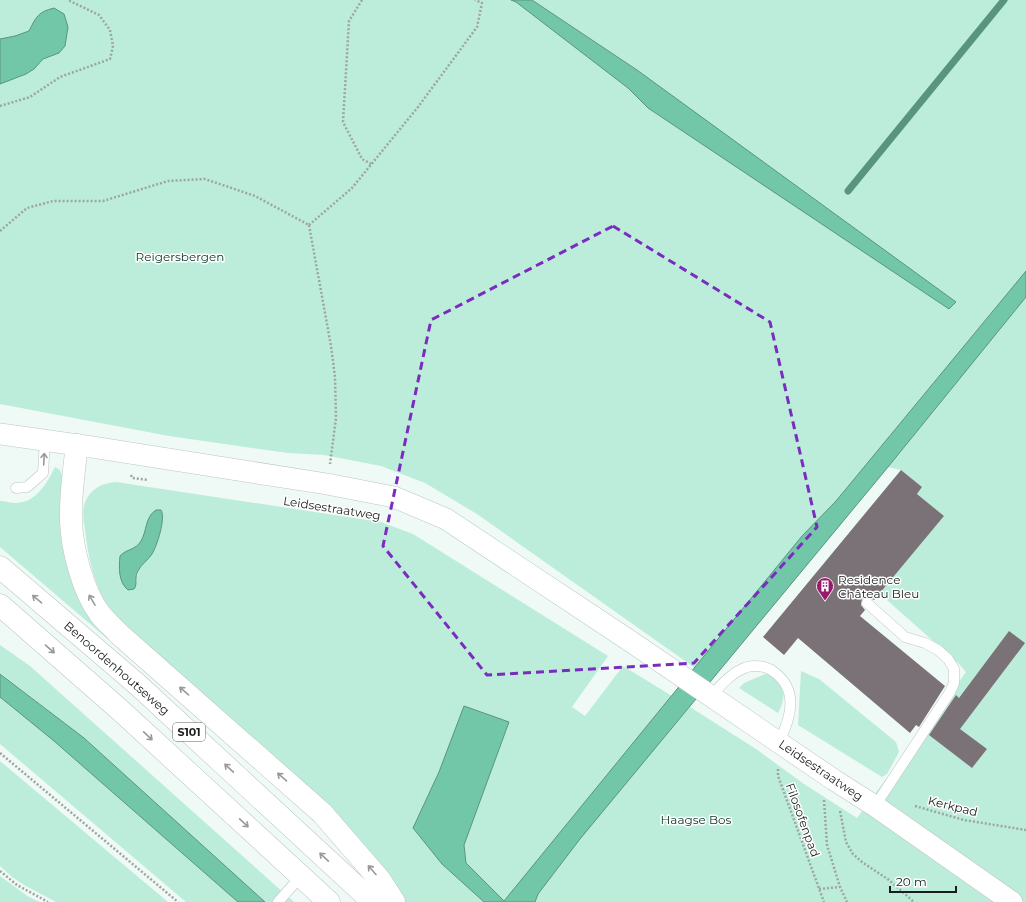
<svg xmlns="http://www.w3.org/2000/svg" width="1026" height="902" viewBox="0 0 1026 902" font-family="Montserrat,sans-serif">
<rect width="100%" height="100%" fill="#eff9f5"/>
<path fill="#bcedda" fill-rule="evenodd" d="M0 0H511L516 2 628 88 648 108 949 309 955 302 637 70 532 0H1026V271L836 501 802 536 695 668 477 514 425 483 381 466 324 455 288 453 169 436 0 404V84L26 74 34 69 43 59 50 57 66 37 68 27 34 21 29 31 15 36 0 39Z
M1026 297V902H517L690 707 756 749 804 784 857 818 966 672 959 664 879 593 944 516 917 494 922 487 901 470 888 467Z
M55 467 60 470 64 480 93 619 110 641 0 547V501C5 501 11 503 16 503 36 503 47 483 55 467Z
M116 482 381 522 413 534 608 656 572 707 585 716 623 666 672 696 504 901 466 863 464 845 509 722 439 772 413 828 442 864 484 902H400L386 881 380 863 138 636C126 624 111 613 103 598 92 576 88 554 85 530 84 522 82 514 84 506 88 490 101 483 116 482ZM162 512C164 524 159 541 153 552 148 562 135 569 137 582L120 578V556L125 552 137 547Z
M0 645 30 666 294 902H265L84 738 0 673Z
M801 671 819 679 896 742 899 752 887 774 882 777 798 725Z
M765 674C787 676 787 698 778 713L739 688 744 683Z
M0 697 54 741 238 902H186L0 744Z
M0 761 168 902H56L24 885 12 877 0 866Z
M0 876 29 897 40 902H0Z"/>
<path fill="#73c7a9" stroke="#58947e" d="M511 0H532L637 70 956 302 949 309 648 108 628 88 516 2Z
M54 8 64 14 68 27 65 46 59 53 43 59 34 69 26 74 0 84V39L15 36 29 31C36 17 38 12 54 8Z
M1026 271V297L888 467 580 839 538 894 535 902H484L442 864 413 828 439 772 464 706 509 722 464 845 466 863 504 901 802 536 836 501Z
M156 510H161C166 518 157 546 152 554 148 560 141 565 138 571 134 577 138 584 134 589L128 590C118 582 119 567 120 556 126 549 136 550 141 541 147 531 145 517 156 510Z
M0 674 84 738 265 902H238L54 741 0 697Z"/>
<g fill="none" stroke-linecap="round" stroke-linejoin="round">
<path stroke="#58947e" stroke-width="7" d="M848 191 1004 0"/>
</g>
<path fill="#7a7276" d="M901 470 922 487 917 494 944 516 874 600 868 597 862 599 861 605 865 610 860 616 945 686 919 727 916 725 910 733 798 638 784 655 763 637Z
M1009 631 1025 643 960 729 987 749 972 768 929 735 956 695 959 698Z"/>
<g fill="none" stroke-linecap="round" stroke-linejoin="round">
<g stroke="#bdc6c2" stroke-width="11">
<path id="lane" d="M16 488 27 487 43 473 45 440
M867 603 905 637 925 643 938 650 948 659 954 669V683L950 692 875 806
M711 696C721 685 732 672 747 667 756 665 767 666 774 672 799 690 791 718 779 742
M278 902 301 876"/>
</g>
<g stroke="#bdc6c2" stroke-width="22">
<path id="street" d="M0 434 92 447 327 484 394 497 446 519 630 641 834 780 875 806 1012 902"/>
</g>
<g stroke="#bdc6c2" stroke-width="23">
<path id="primary" d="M77 445C74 470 70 496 71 521 72 549 83 592 100 614 105 621 113 627 119 634L322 813 380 880 394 902
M0 567 138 685 373 902
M0 605 120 710 329 902"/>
</g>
<path stroke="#9da5a1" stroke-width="2.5" stroke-dasharray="2 2" stroke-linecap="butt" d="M362 0 349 21 343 122 362 159 371 164
M0 106 30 97 60 77 110 59 113 46 110 30 99 15 68 0
M309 225 352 188 418 107 477 27 482 3 475 0
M309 225 331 346 335 377 336 418 330 464
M0 231 27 208 53 201H103L168 181 205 179 255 196 309 225
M131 475 132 478 148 480
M0 753 178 902
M778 769V776L824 902
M824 800 827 845 840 887 847 902
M915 806 964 820 1026 830
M840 811 846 842 853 854 862 862 889 880 914 902
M0 871 17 885 48 902
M819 889 840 887"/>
<use href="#lane" stroke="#fff" stroke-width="10"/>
<use href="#street" stroke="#fff" stroke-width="21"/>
<use href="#primary" stroke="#fff" stroke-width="22"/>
</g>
<defs><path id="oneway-shaft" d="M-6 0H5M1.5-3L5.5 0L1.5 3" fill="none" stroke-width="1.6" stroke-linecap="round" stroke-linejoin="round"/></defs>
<g stroke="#989998">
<use href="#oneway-shaft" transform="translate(44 459) rotate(-87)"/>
<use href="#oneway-shaft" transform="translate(37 599) rotate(-140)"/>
<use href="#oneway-shaft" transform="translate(92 600) rotate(-120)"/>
<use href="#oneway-shaft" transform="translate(50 649) rotate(41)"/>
<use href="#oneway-shaft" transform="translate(184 691) rotate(-139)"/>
<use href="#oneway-shaft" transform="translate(148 736) rotate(43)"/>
<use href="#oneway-shaft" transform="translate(229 768) rotate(-137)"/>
<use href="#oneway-shaft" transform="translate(282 777) rotate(-139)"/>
<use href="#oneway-shaft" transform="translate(244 823) rotate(43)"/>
<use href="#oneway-shaft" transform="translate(324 857) rotate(-137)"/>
<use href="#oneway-shaft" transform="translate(372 870) rotate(-131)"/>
</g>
<path fill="none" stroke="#7b2cbf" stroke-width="3" stroke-dasharray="8 5" stroke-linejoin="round" d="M613 226 770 322 817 527 694 663 487 675 383 546 431 320Z"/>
<defs>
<g id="building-pin" transform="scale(0.9)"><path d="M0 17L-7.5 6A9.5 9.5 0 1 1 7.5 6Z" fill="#99196f" stroke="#fff"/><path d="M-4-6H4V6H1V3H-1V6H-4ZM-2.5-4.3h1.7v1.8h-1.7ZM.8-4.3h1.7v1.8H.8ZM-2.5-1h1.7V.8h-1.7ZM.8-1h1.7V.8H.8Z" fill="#fff"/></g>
</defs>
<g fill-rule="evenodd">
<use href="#building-pin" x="825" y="586"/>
</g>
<g text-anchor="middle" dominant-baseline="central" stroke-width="3" stroke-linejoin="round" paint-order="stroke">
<rect fill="#fff" stroke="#5e615f" stroke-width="1" x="173" y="723" width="32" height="18" rx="3"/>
<g font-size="11" font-weight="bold" fill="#191d1b">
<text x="189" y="732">S101</text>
</g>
<g font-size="12" fill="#083125" stroke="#fff">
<text x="180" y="256">Reigersbergen</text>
<text x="696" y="819">Haagse Bos</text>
</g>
<g font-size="12" fill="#191d1b" stroke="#fff">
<text transform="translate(332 508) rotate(9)">Leidsestraatweg</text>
<text transform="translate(117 668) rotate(41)">Benoordenhoutseweg</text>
<text transform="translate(821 770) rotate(34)">Leidsestraatweg</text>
<text transform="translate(953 806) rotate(14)">Kerkpad</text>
<text transform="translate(803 820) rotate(70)">Filosofenpad</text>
</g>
<g font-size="12" fill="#191d1b" stroke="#fff" text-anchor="start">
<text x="838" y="579">Residence<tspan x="838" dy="14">Château Bleu</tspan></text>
</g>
</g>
<path d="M890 886v6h66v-6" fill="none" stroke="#191d1b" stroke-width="2"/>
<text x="896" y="886" font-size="12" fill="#191d1b" stroke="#ffffff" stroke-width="3" paint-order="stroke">20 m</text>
</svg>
